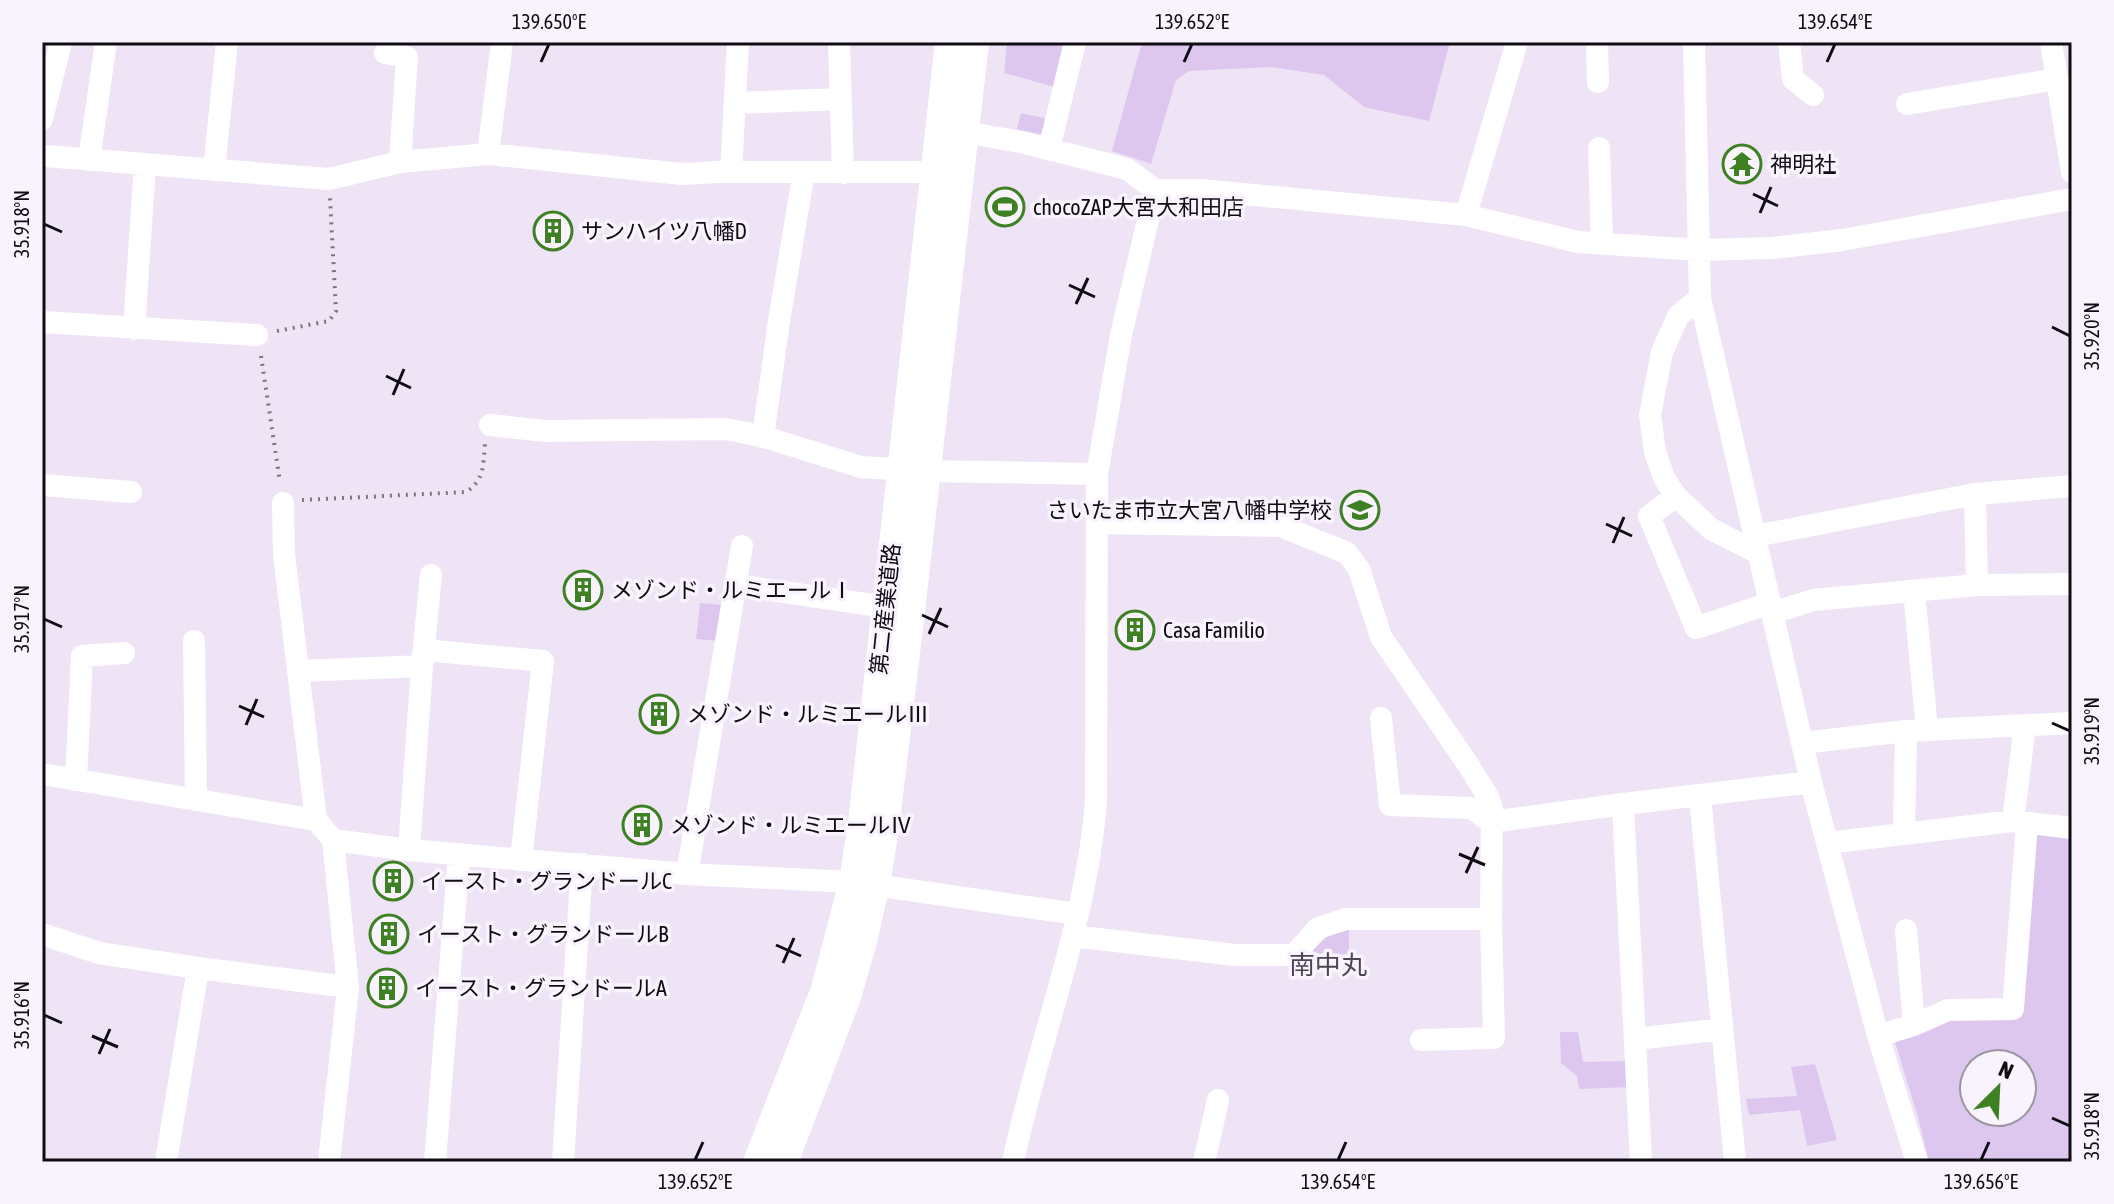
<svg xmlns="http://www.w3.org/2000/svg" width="2114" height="1204" viewBox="0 0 2114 1204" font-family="'Asap Condensed','Noto Sans JP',sans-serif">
<rect width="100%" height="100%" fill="#eee4f6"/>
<path fill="#ddc7ee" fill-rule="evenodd" d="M1007 42H1068L1055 87 1004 73Z
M1142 42H1450L1429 121 1364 107 1324 75 1271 67 1189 71 1176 80 1151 164 1112 151Z
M1021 113 1053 120 1049 136 1017 129Z
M700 603 723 605 718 641 696 639Z
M2030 834 2072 839V1162H1929L1918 1117 1894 1039 1949 1018 2016 1017ZM1974 1064H2022V1112H1974Z
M1349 929V961H1313V950L1329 935Z
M1560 1032H1578L1583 1062 1629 1061 1630 1087 1579 1089 1577 1076 1561 1063Z
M1815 1064 1837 1140 1807 1146 1800 1110 1749 1115 1746 1099 1797 1096 1791 1067Z"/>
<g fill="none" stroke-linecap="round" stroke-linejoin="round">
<path stroke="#7c7581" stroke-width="4" stroke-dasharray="2 6" stroke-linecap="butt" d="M277 331 329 321 336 311 330 198
M261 356 280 482
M302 500 466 492C485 480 483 464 485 443"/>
<path stroke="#fff" stroke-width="22" d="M839 42 843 173
M1597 42 1598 82
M1694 42 1700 298 1811 782 1878 1036 1917 1162
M1789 42 1793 79 1813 95
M2051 42 2072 172
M385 53 407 57 400 162
M735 103 841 99
M1907 104 2057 79
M42 119 61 42
M964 132 1021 142 1127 169 1155 190H1201L1466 215 1578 242 1698 250 1773 248 1842 240 2072 199
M1599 148 1602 243
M1049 149 1075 42
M488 154 502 42
M45 156 329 179 400 162 488 154 682 174 720 172H948
M89 160 106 42
M214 170 227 42
M731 172 738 42
M1466 215 1517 42
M1700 298 1678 316 1662 352 1650 415 1655 452 1664 478 1676 496 1711 529 1758 553
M42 322 257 335
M134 329 145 164
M490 425 545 431 726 429 761 436 861 467 926 471 1097 474
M763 437 779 321 804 172
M42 485 131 492
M1676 496 1649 516 1696 628 1770 603
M283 503 284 554 316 820
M1097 523 1281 526 1347 553 1359 569 1381 637 1467 763 1487 795 1492 808 1491 919 1494 1038 1421 1040
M1755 536 1975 494 2072 486
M735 585 900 609
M1977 585 2072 584
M1914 591 1927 730
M1772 613 1813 600 1977 585 1975 494
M194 641 196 800
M424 650 543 661 521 860
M299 671 422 666
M1381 718 1390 805 1471 808 1491 822 1623 804 1811 782
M1802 743 1906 731 2072 723
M42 774 316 820 333 840 409 850 687 874 853 882 1077 914
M76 780 82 656 124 653
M1700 796 1735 1162
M1623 804 1641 1162
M2013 821 2025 725
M1904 833 1906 731
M1827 843 2013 821 2072 828
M409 850 422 666 431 575
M687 874 742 546
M1906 930 1914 1025
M42 934 99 953 198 968 348 987
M1073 936 1235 955H1294L1318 928 1346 919H1491
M1878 1036 1914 1025 1948 1010 2013 1009 2027 824
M1636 1039 1722 1029
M166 1162 198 968
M329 1162 348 987 333 840
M435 1162 459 854
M563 1162 582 864
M1013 1162C1038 1041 1087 924 1096 800L1097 474 1121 335 1155 190
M1204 1162 1218 1100"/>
<path stroke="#fff" stroke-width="28" d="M757 1162 825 989 853 882 862 823 949 42
M784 1162 847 997 863 941 876 884 885 828 911 611 975 42"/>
</g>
<path fill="none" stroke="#0f0c12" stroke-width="3" d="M541 62 549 44M1184 62 1192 44M1827 62 1835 44M1753 194 1778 206M1760 213 1771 187M44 224 62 232M1069 285 1095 297M1076 304 1088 278M2052 327 2070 336M386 376 411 388M393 395 404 369M1606 524 1632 536M1613 543 1624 517M922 615 948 627M44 619 62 627M929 634 941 608M239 706 264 717M2052 723 2070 731M246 725 257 699M1459 854 1485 865M1466 873 1478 847M776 945 801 956M783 963 794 938M44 1015 62 1023M92 1036 118 1047M99 1054 110 1029M2052 1118 2070 1126M695 1160 703 1142M1338 1160 1346 1142M1981 1160 1989 1142"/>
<defs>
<g id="temple-ring" transform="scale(2)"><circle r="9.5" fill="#f9f3fe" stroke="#3e8123" stroke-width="1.5"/><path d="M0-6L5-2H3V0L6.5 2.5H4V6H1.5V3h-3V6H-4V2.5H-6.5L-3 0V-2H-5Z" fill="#3e8123"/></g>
<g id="stadium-ring" transform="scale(2)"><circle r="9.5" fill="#f9f3fe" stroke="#3e8123" stroke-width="1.5"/><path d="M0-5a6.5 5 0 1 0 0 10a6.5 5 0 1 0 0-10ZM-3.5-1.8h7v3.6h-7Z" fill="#3e8123"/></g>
<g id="building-ring" transform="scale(2)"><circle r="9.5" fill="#f9f3fe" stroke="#3e8123" stroke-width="1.5"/><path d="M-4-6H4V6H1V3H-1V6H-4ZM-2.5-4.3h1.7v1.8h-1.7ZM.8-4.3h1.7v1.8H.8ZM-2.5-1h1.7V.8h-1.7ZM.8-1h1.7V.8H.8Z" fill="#3e8123"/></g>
<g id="school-ring" transform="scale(2)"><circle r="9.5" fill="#f9f3fe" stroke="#3e8123" stroke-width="1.5"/><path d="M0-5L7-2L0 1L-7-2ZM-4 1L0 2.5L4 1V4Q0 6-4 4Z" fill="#3e8123"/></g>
</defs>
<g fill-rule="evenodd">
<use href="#temple-ring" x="1742" y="164"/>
<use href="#stadium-ring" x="1005" y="207"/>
<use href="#building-ring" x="553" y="231"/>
<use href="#school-ring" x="1360" y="510"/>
<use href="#building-ring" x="583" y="590"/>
<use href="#building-ring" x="1135" y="630"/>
<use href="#building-ring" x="659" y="714"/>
<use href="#building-ring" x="642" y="825"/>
<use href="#building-ring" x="393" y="881"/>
<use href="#building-ring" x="389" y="934"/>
<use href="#building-ring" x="387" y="988"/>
</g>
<g text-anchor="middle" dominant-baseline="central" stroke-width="7" stroke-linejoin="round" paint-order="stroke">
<g font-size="22" fill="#0f0c12" stroke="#f9f3fe" text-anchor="start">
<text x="1770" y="164">神明社</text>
<text x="1033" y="207">chocoZAP大宮大和田店</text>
<text x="581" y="231">サンハイツ八幡D</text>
<text x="1332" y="510" text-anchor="end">さいたま市立大宮八幡中学校</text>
<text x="611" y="590">メゾンド・ルミエールⅠ</text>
<text x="1163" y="630">Casa Familio</text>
<text x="687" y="714">メゾンド・ルミエールⅢ</text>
<text x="670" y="825">メゾンド・ルミエールⅣ</text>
<text x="421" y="881">イースト・グランドールC</text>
<text x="417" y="934">イースト・グランドールB</text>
<text x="415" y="988">イースト・グランドールA</text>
</g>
<g font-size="22" fill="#0f0c12" stroke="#f9f3fe">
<text transform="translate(885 609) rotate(-84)">第二産業道路</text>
</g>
<g font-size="26" fill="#4e4554" stroke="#f9f3fe">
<text x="1328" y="965">南中丸</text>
</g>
</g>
<rect width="2114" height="1204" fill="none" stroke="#f9f3fe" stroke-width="88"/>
<g transform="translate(1998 1088) rotate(24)"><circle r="38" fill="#f9f3fe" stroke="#9b97a0" stroke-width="2"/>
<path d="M0-6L14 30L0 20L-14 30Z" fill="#3e8123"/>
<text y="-12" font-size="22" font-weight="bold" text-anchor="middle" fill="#0f0c12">N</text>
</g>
<rect x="44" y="44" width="2026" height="1116" fill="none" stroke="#0f0c12" stroke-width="3"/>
<g font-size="20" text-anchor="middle" fill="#0f0c12">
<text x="549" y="29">139.650°E</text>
<text x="1192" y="29">139.652°E</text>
<text x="1835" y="29">139.654°E</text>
<text transform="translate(22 224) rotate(-90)" y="7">35.918°N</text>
<text transform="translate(2092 336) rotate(-90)" y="7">35.920°N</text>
<text transform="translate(22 619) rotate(-90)" y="7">35.917°N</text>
<text transform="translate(2092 731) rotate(-90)" y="7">35.919°N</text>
<text transform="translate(22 1015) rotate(-90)" y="7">35.916°N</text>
<text transform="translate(2092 1126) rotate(-90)" y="7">35.918°N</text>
<text x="695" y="1189">139.652°E</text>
<text x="1338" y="1189">139.654°E</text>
<text x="1981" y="1189">139.656°E</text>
</g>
</svg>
